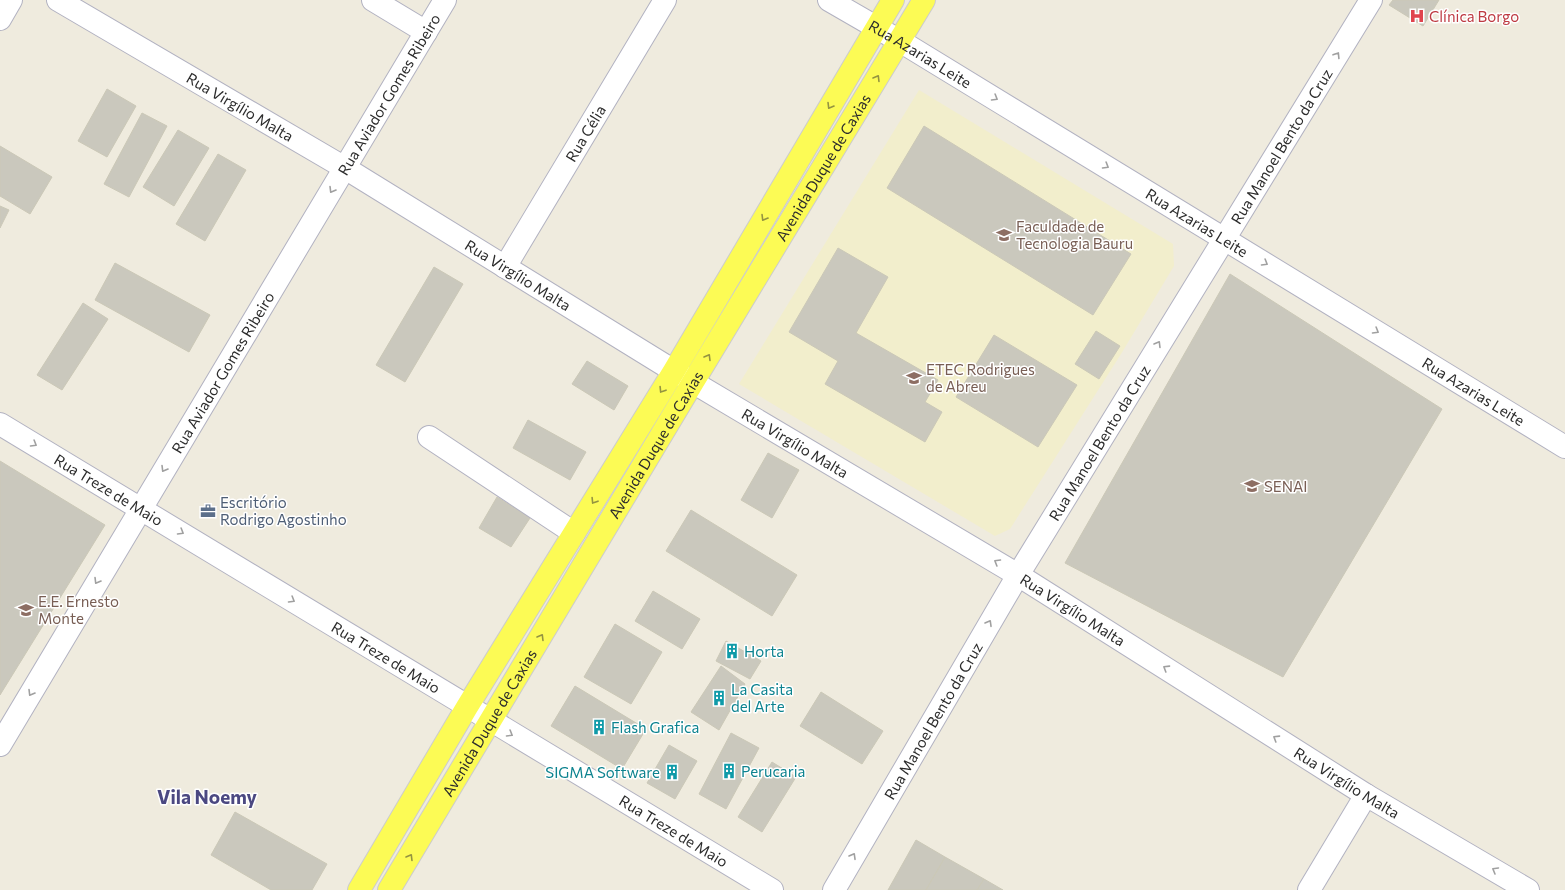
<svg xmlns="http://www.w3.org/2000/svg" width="1565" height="890" viewBox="0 0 1565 890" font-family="Commissioner,sans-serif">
<rect width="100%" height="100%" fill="#efebde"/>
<path fill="#f2eecc" d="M919 90 1173 244 1174 266 1121 354 1010 529 995 536 739 384Z"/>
<path fill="#cac8bd" stroke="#cbc8b7" d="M1393 0H1439L1423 26 1389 5Z
M107 89 136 106 107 157 78 141Z
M142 113 167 126 129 197 104 184Z
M924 126 1131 254 1093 315 887 188Z
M178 130 209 148 174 206 143 187Z
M0 146 52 177 30 214 0 196Z
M218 154 246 170 205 241 176 224Z
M0 206 9 210 0 228Z
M838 248 888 277 856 333 938 380 925 402 942 412 925 442 825 384 838 361 789 332Z
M115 263 210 315 189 352 95 300Z
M434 267 463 284 405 382 376 365Z
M1230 274 1442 409 1283 677 1065 563Z
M83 303 108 319 62 390 37 375Z
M1096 331 1120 346 1099 379 1075 364Z
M994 335 1077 385 1038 447 956 397Z
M587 361 628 386 614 410 572 384Z
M528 420 586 452 570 480 513 448Z
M768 453 799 470 772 518 741 500Z
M0 461 105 525 0 695Z
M497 497 530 518 511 547 479 528Z
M691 510 797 575 772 616 666 551Z
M653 591 700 619 682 649 635 621Z
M615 624 662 652 631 704 584 677Z
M726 641 761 661 750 679 716 661Z
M721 666 745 684 719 730 691 712Z
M575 686 646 729 622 769 551 726Z
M821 692 883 731 862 764 800 726Z
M731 733 759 748 726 809 699 794Z
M669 745 697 761 675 799 647 783Z
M772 762 796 777 762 832 738 817Z
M235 812 327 864 312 890H271L211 855Z
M916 840 945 857 926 890H888Z
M945 857 984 879 977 890H926Z
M984 879 1003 890H977Z"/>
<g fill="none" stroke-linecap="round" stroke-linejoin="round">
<g stroke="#b2b2c1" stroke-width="24">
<g id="minor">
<path id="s1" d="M58 0 345 168 674 371 1018 575 1366 795 1528 890"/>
<path d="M373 0 426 32"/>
<path id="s2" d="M829 0 900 41 1565 447"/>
<path d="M0 19 11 0"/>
<path id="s3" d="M505 267 665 0"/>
<path id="s4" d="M0 424 772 890"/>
<path d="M429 437 574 533"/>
<path id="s5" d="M0 745 445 0"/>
<path id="s6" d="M834 890 1018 575 1371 0"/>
<path d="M1309 890 1366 795"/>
</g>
</g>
<g stroke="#ccc" stroke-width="24">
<g id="major">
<path d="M359 890 467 707 674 371 893 0"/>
<path id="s7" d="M389 890 693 382 924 0"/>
</g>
</g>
<use href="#minor" stroke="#fff" stroke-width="22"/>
<use href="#major" stroke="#fcfb55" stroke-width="22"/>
</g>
<defs><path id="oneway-chevron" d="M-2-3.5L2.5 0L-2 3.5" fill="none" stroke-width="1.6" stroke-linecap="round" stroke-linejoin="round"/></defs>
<g stroke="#a0a0a0">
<use href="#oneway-chevron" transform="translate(1337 55) rotate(-58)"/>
<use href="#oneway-chevron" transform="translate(995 98) rotate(31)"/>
<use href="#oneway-chevron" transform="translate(1106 166) rotate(31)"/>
<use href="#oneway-chevron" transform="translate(332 190) rotate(121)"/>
<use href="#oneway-chevron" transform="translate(1265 263) rotate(31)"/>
<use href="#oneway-chevron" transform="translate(1376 331) rotate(31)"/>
<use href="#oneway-chevron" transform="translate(1158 344) rotate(-59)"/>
<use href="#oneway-chevron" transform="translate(34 444) rotate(31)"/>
<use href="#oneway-chevron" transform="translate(164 469) rotate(121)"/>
<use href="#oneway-chevron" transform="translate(181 532) rotate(31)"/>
<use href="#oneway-chevron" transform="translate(997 562) rotate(-149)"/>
<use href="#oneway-chevron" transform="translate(97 581) rotate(121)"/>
<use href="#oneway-chevron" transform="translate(292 600) rotate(31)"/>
<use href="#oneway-chevron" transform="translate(989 623) rotate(-60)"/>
<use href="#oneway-chevron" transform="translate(1166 668) rotate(-148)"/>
<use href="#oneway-chevron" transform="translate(31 693) rotate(121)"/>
<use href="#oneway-chevron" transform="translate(510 734) rotate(31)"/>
<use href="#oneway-chevron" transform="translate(1276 738) rotate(-148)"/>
<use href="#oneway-chevron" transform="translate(853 856) rotate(-60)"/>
<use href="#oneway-chevron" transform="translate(1495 870) rotate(-150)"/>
</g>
<g stroke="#949440">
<use href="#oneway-chevron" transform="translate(877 78) rotate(-59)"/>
<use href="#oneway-chevron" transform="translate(830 106) rotate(121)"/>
<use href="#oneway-chevron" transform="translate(764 218) rotate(121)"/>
<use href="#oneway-chevron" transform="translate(708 357) rotate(-59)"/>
<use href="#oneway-chevron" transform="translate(662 390) rotate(122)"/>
<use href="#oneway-chevron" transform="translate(594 501) rotate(122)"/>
<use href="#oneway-chevron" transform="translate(541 637) rotate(-59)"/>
<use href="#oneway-chevron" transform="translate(410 857) rotate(-59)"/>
</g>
<defs>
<g id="hospital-bare" transform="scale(1.2)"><path d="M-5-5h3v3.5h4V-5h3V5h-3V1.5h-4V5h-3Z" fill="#e0444e" stroke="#fff" stroke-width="2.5" paint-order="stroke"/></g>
<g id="university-bare" transform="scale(1.2)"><path d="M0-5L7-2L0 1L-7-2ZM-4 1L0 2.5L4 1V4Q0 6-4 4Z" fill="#8d6e63" stroke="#fff" stroke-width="2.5" paint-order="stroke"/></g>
<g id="school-bare" transform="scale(1.2)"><path d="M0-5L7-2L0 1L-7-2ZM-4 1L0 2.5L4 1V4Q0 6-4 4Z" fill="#8d6e63" stroke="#fff" stroke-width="2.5" paint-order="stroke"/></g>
<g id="office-bare" transform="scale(1.2)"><path d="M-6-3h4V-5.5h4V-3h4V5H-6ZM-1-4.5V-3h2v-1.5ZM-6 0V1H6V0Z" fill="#5c6f8a" stroke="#fff" stroke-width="2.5" paint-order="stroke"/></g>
<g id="building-bare" transform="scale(1.2)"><path d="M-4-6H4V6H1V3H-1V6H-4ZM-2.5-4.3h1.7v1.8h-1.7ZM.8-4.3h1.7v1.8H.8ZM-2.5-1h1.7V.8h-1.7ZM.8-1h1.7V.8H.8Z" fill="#0f9aa8" stroke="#fff" stroke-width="2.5" paint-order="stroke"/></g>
</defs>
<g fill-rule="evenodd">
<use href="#hospital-bare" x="1417" y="16"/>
<use href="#university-bare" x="1004" y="235"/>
<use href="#school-bare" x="914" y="378"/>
<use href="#school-bare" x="1252" y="486"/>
<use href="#office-bare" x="208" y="511"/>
<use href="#school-bare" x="26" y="610"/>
<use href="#building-bare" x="732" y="651"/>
<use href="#building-bare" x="719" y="698"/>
<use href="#building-bare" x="599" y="727"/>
<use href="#building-bare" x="729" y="771"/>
<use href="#building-bare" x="672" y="772"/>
</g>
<g text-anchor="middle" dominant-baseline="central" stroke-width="3" stroke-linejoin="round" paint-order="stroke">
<g font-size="15" fill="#be3a42" stroke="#fff" text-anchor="start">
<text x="1429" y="16">Clínica Borgo</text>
</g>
<g font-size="15" fill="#2c2c2c" stroke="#fff">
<text stroke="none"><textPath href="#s2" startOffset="106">Rua Azarias Leite</textPath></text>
<text stroke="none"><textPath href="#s5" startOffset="758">Rua Aviador Gomes Ribeiro</textPath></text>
<text stroke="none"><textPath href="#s1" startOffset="211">Rua Virgílio Malta</textPath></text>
<text stroke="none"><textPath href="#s3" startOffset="156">Rua Célia</textPath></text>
<text stroke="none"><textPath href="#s6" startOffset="868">Rua Manoel Bento da Cruz</textPath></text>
<text stroke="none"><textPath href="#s7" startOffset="843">Avenida Duque de Caxias</textPath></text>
<text stroke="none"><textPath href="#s2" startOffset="430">Rua Azarias Leite</textPath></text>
<text stroke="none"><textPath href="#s1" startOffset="536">Rua Virgílio Malta</textPath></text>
<text stroke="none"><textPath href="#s5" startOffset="434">Rua Aviador Gomes Ribeiro</textPath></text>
<text stroke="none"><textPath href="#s2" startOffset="754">Rua Azarias Leite</textPath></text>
<text stroke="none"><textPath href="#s1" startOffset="860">Rua Virgílio Malta</textPath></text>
<text stroke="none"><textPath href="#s6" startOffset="520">Rua Manoel Bento da Cruz</textPath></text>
<text stroke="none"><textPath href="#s7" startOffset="519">Avenida Duque de Caxias</textPath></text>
<text stroke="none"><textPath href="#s4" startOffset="127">Rua Treze de Maio</textPath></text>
<text stroke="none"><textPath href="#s1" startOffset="1184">Rua Virgílio Malta</textPath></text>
<text stroke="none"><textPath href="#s4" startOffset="451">Rua Treze de Maio</textPath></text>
<text stroke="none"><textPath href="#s6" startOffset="196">Rua Manoel Bento da Cruz</textPath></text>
<text stroke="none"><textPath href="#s7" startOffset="195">Avenida Duque de Caxias</textPath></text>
<text stroke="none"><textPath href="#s1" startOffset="1508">Rua Virgílio Malta</textPath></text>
<text stroke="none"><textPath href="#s4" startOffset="787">Rua Treze de Maio</textPath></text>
</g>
<g font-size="15" fill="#785e54" stroke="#fff" text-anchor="start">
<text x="1016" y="226">Faculdade de<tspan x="1016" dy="17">Tecnologia Bauru</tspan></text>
<text x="926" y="369">ETEC Rodrigues<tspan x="926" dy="17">de Abreu</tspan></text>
<text x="1264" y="486">SENAI</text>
<text x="38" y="601">E.E. Ernesto<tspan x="38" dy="17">Monte</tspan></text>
</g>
<g font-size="15" fill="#4e5e75" stroke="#fff" text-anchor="start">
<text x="220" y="502">Escritório<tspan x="220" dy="17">Rodrigo Agostinho</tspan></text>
</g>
<g font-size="15" fill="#0d838f" stroke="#fff" text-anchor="start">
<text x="744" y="651">Horta</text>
<text x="731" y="689">La Casita<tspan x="731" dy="17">del Arte</tspan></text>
<text x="611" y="727">Flash Grafica</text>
<text x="741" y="771">Perucaria</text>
<text x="660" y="772" text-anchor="end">SIGMA Software</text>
</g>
<g font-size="19" font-weight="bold" fill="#4b4881" stroke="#fff">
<text x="207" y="796">Vila Noemy</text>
</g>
</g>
</svg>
